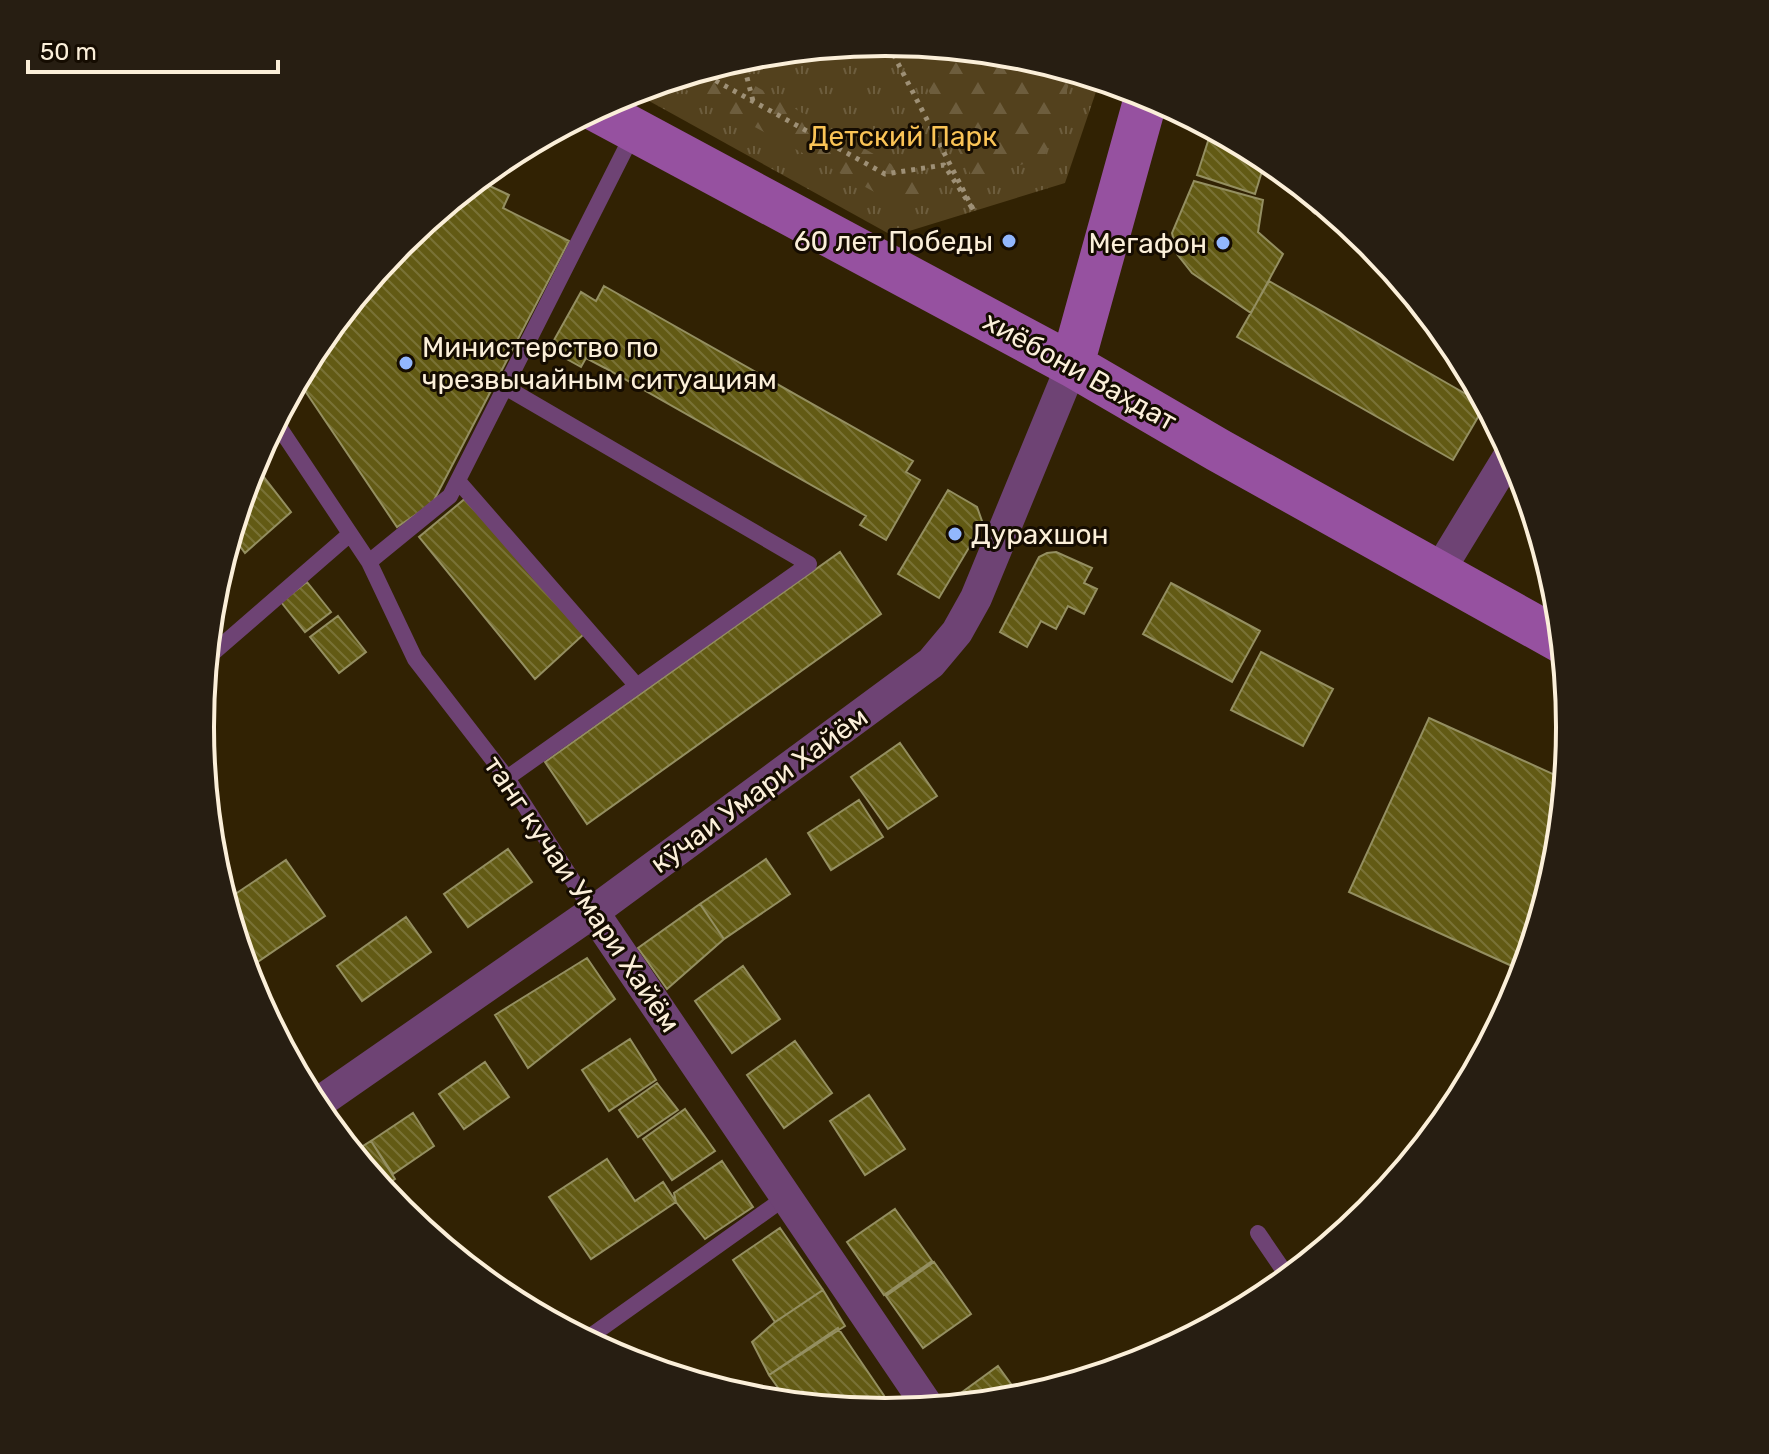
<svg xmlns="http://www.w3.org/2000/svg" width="1769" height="1454" viewBox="0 0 1769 1454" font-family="Rubik,sans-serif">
<defs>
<pattern id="grass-tufts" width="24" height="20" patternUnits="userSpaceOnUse" patternTransform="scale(2)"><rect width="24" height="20" fill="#53411d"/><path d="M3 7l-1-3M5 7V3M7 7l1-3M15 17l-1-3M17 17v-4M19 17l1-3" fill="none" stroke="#6d5d3d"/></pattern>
<pattern id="forest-firs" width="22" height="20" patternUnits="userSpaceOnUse" patternTransform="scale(2)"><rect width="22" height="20" fill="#53411d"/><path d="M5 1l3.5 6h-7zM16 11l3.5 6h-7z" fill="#6d5d3d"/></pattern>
<pattern id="building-back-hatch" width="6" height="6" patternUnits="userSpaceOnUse" patternTransform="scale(2)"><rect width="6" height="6" fill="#625a14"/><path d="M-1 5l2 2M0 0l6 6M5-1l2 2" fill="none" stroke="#797236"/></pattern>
</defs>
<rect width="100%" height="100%" fill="#312203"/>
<path fill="url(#grass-tufts)" d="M885 42 1019 55 1100 80 1065 183 893 236 631 91 751 55Z"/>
<path fill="url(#forest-firs)" d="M921 46 1019 55 1073 72 1044 158 973 179 914 62Z
M719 65 938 191 891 201 668 80Z"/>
<path fill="url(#building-back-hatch)" stroke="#948f61" stroke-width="2" d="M1212 129 1266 158 1255 194 1197 175Z
M477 180 509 195 503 208 569 241 432 504 397 527 297 379 315 346 400 242Z
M1194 181 1263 200 1258 232 1283 254 1251 313 1192 273 1177 254 1172 233Z
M1269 281 1485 405 1453 460 1237 337Z
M604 286 913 461 906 472 920 480 886 540 860 525 866 516 605 368 586 358 581 367 549 349 581 292 596 301Z
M253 463 291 512 245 553 231 534Z
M948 490 977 507 983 524 939 598 898 574Z
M467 497 584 634 535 679 419 537Z
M840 552 881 614 587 824 545 762Z
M1056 552 1092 568 1084 583 1097 589 1084 614 1068 606 1056 629 1041 621 1027 647 1000 632 1039 557 1047 553Z
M307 582 331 612 305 632 281 602Z
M1171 583 1260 631 1232 682 1143 634Z
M338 616 366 652 339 673 310 637Z
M1261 652 1333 689 1303 746 1231 710Z
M1429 718 1564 779 1556 861 1523 971 1349 892Z
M900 743 937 796 888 829 851 777Z
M859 800 883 837 831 870 808 833Z
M508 849 532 882 468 927 444 894Z
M766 859 790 894 724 939 700 904Z
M286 860 325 916 256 963 233 929 225 901Z
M700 904 724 939 667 989 638 948Z
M406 917 431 952 362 1001 337 966Z
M587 958 615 999 528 1068 495 1015Z
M743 966 780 1019 732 1053 695 1001Z
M630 1039 656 1080 609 1111 582 1070Z
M795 1041 832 1093 784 1128 747 1075Z
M485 1062 509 1097 464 1129 439 1094Z
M657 1083 678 1110 638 1137 619 1110Z
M869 1095 905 1149 865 1175 830 1121Z
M685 1109 715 1151 672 1180 643 1139Z
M413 1113 434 1146 393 1174 371 1141Z
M371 1141 395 1179 381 1188 352 1153Z
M607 1159 635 1201 663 1182 676 1202 591 1259 549 1197Z
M722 1161 753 1207 705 1239 676 1202 674 1193Z
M895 1209 932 1261 884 1295 847 1242Z
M780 1228 823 1290 775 1322 733 1260Z
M934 1262 971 1314 923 1348 886 1296Z
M823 1290 845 1326 769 1375 752 1342 775 1322Z
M838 1328 889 1403 876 1411 782 1402 786 1399 769 1375Z
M998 1366 1021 1398 953 1405 950 1401Z"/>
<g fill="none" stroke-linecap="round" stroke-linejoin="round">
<path stroke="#9e9076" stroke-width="5" stroke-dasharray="4 6" stroke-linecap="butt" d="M742 58 753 101
M698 71 885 174 944 165 974 211 887 42
M1318 201 1314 211 1384 261"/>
<path stroke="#6e4374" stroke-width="16" d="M505 387 809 564 507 778
M275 421 369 562 415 659 507 778 593 912
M458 481 637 686
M369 562 450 496 634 132
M206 659 350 534
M1258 1233 1288 1277
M585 1340 786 1197"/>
<path stroke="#6e4374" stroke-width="32" d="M1439 571 1511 453
M593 912 929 1408
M314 1106 593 912 931 663 957 632 976 598 1072 365"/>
<path stroke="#9651a0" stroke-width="44" d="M595 109 1072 365 1218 450 1561 641
M1072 365 1147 94"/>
</g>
<g fill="#92b7fd" stroke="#150c01" stroke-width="3">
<circle cx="1009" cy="241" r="8"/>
<circle cx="1223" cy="243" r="8"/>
<circle cx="406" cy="363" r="8"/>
<circle cx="955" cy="534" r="8"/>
</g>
<g text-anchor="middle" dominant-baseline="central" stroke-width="6" stroke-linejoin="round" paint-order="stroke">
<g font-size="28" fill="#fbc456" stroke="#150c01">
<text x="903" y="136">Детский Парк</text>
</g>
<g font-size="28" fill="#fbefd9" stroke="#150c01" text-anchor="end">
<text x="993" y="241">60 лет Победы</text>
<text x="1207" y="243">Мегафон</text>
<text x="422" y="347" text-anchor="start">Министерство по<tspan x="422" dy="32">чрезвычайным ситуациям</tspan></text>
<text x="971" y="534" text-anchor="start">Дурахшон</text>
</g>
<g font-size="28" fill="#fbefd9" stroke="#150c01">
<text transform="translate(1080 371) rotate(29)">хиёбони Ваҳдат</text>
<text transform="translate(759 790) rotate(-36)">кӯчаи Умари Хайём</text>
<text transform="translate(582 894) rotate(56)">танг кучаи Умари Хайём</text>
</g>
</g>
<path d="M0 0H1769V1454H0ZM214 727a671 671 0 1 1 1342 0a671 671 0 1 1-1342 0Z" fill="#271e12" fill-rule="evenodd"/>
<path fill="none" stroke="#fbefd9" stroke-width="4" d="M214 727a671 671 0 1 1 1342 0a671 671 0 1 1-1342 0Z"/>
<path d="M28 60v12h250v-12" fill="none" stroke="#fbefd9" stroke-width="4"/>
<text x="40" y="60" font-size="24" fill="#fbefd9" stroke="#150c01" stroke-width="6" paint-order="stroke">50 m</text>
</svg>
